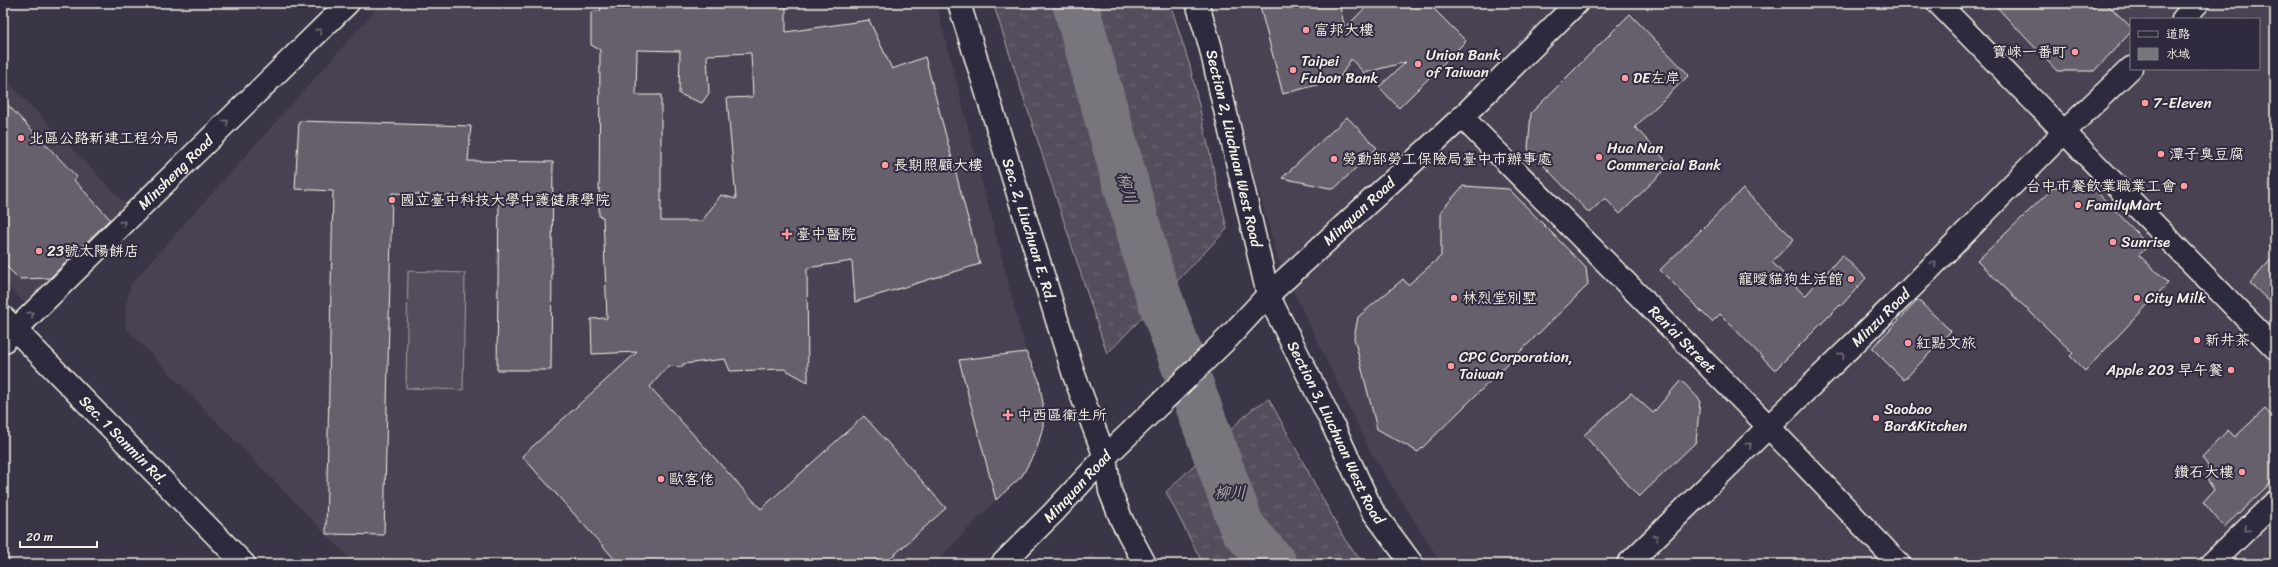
<svg xmlns="http://www.w3.org/2000/svg" width="2278" height="567" viewBox="0 0 2278 567" font-family="Sriracha,'LXGW WenKai TC',sans-serif">
<defs>
<pattern id="grass-tufts" width="24" height="20" patternUnits="userSpaceOnUse"><rect width="24" height="20" fill="#534e5c"/><path d="M3 7l-1-3M5 7V3M7 7l1-3M15 17l-1-3M17 17v-4M19 17l1-3" fill="none" stroke="#6c6873"/></pattern>
</defs>
<rect width="100%" height="100%" fill="#3b3647"/>
<filter id="ink" filterUnits="userSpaceOnUse"><feTurbulence type="fractalNoise" baseFrequency=".025" numOctaves="2"/><feDisplacementMap in="SourceGraphic" scale="8" xChannelSelector="R" yChannelSelector="G"/><feConvolveMatrix kernelMatrix="1 2 1 2 8 2 1 2 1" color-interpolation-filters="sRGB"/></filter>
<g filter="url(#ink)">
<path fill="#484352" fill-rule="evenodd" d="M382 3H936L1026 352 959 360 996 500 934 564H355L125 327 126 305 131 284Z
M1204 3H2275V564H1442L1371 453 1279 261ZM2131 19H2259V69H2131Z
M3 77 136 215 27 305 3 281Z
M1092 553 1100 564H1081Z"/>
<path fill="url(#grass-tufts)" stroke="#a4a0a2" d="M993 3H1170L1190 66 1227 229 1107 354Z
M1269 399 1345 540 1364 564H1203L1166 492 1252 409Z"/>
<path fill="#534e5c" stroke="#a4a0a2" d="M408 271 465 273 463 390 406 388Z"/>
<path fill="#78747b" stroke="#aaa6a7" d="M1236 442 1238 468 1268 533 1291 564H1251L1241 550 1206 479Z"/>
<g fill="none" stroke-linecap="round" stroke-linejoin="round">
<path stroke="#c2bfbc" stroke-width="1" d="M1254 564 1211 481 1231 456 1233 458 1234 470 1264 535 1287 564
M1259 564 1258 558 1248 545 1217 482 1226 469 1229 470 1260 538 1281 564"/>
<path stroke="#78747b" stroke-width="46" d="M1075 3 1152 277 1242 527 1274 564"/>
</g>
<path fill="#65616c" stroke="#f4f1e8" fill-rule="evenodd" d="M602 3H786V32L869 20 892 69 925 57 980 264 855 302 852 261 807 268 808 382 784 369 730 371 725 359 683 364V367L668 366 650 387 761 509 864 416 946 508 884 564H619L522 456 637 352 592 354 591 319 607 318 603 217 599 216 600 50 591 45V12L600 11ZM637 50 680 51 679 94 702 103 709 93 707 55 751 53 753 97 727 98 736 199 721 195 702 221H661V95H636Z
M1259 3H1339L1345 28 1370 3H1428L1466 41 1399 108 1379 87 1406 62 1364 73 1351 59 1339 79 1283 94Z
M1993 3H2106L2131 27V32L2094 71H2057Z
M1630 14 1689 75 1635 127 1670 165 1620 214 1605 198 1589 213 1528 149 1531 113Z
M3 100 77 177 74 180 110 219 50 278 19 279 3 263Z
M1347 117 1377 148 1334 189 1282 178Z
M299 121 471 126 468 161 553 162 551 370H497L499 198 392 193 384 535 326 534 333 191 295 189Z
M1463 186 1509 189 1586 268 1588 285 1418 452 1377 429 1354 338 1358 317 1403 279 1408 285 1441 256V211Z
M2054 187 2093 188 2149 245 2139 255 2168 283 2085 371 2070 356 2073 353 1977 261Z
M1743 189 1794 239 1772 262 1805 296 1842 255 1866 278 1841 306 1840 305 1775 370 1720 314 1712 322 1660 270Z
M2275 255V307L2250 283Z
M1918 300 1951 331 1904 380 1872 348Z
M1026 352 1039 380 1043 404V427L1037 448 1022 476 996 500 959 360Z
M1681 380 1700 400 1696 442 1639 497 1584 435 1631 393 1653 413Z
M2265 409 2275 420V479L2224 527 2203 502 2214 490 2208 481V466L2202 457 2228 430 2235 437Z"/>
<g fill="none" stroke-linecap="round" stroke-linejoin="round">
<g stroke="#f4f1e8" stroke-width="25">
<g id="minor">
<path id="s1" d="M959 3 1074 375 1105 457 1110 491 1122 521 1145 564"/>
<path id="s2" d="M1197 3 1210 45 1268 295 1331 421 1372 510 1412 564"/>
<path d="M1938 3 2275 348"/>
<path d="M2183 19 2198 3"/>
<path id="s3" d="M1462 117 1768 426 1899 564"/>
<path id="s4" d="M3 342 348 3"/>
<path id="s5" d="M1628 564 1911 288 2065 131 2131 68"/>
<path d="M2211 564 2275 502"/>
</g>
</g>
<g stroke="#f4f1e8" stroke-width="25">
<g id="major">
<path id="s6" d="M3 317 244 564"/>
<path id="s7" d="M1002 564 1053 513 1105 457 1229 337 1268 295 1462 117 1577 3"/>
</g>
</g>
<use href="#minor" stroke="#2f2a3d" stroke-width="22"/>
<use href="#major" stroke="#2f2a3d" stroke-width="22"/>
</g>
<defs><path id="oneway-chevron" d="M-2-3.5L2.5 0L-2 3.5" fill="none" stroke-width="1.6" stroke-linecap="round" stroke-linejoin="round"/></defs>
<g stroke="#747079">
<use href="#oneway-chevron" transform="translate(319 31) rotate(-44)"/>
<use href="#oneway-chevron" transform="translate(226 122) rotate(-44)"/>
<use href="#oneway-chevron" transform="translate(123 223) rotate(-44)"/>
<use href="#oneway-chevron" transform="translate(1934 264) rotate(-45)"/>
<use href="#oneway-chevron" transform="translate(31 314) rotate(-44)"/>
<use href="#oneway-chevron" transform="translate(1842 355) rotate(-44)"/>
<use href="#oneway-chevron" transform="translate(1749 445) rotate(-45)"/>
<use href="#oneway-chevron" transform="translate(2247 529) rotate(136)"/>
<use href="#oneway-chevron" transform="translate(1656 537) rotate(-45)"/>
</g>
</g>
<g fill="#ff9aa2" stroke="#2f2a3d" stroke-width="1.5">
<circle cx="1306" cy="30" r="4"/>
<circle cx="2075" cy="52" r="4"/>
<circle cx="1418" cy="64" r="4"/>
<circle cx="1293" cy="70" r="4"/>
<circle cx="1625" cy="78" r="4"/>
<circle cx="2145" cy="103" r="4"/>
<circle cx="21" cy="138" r="4"/>
<circle cx="2161" cy="154" r="4"/>
<circle cx="1599" cy="157" r="4"/>
<circle cx="1334" cy="159" r="4"/>
<circle cx="885" cy="165" r="4"/>
<circle cx="2184" cy="186" r="4"/>
<circle cx="392" cy="200" r="4"/>
<circle cx="2078" cy="205" r="4"/>
<path d="M785 228h4v4h4v4h-4v4h-4v-4h-4v-4h4z"/>
<circle cx="2113" cy="242" r="4"/>
<circle cx="39" cy="251" r="4"/>
<circle cx="1851" cy="279" r="4"/>
<circle cx="1454" cy="298" r="4"/>
<circle cx="2137" cy="298" r="4"/>
<circle cx="2197" cy="340" r="4"/>
<circle cx="1908" cy="343" r="4"/>
<circle cx="1451" cy="366" r="4"/>
<circle cx="2231" cy="370" r="4"/>
<path d="M1006 409h4v4h4v4h-4v4h-4v-4h-4v-4h4z"/>
<circle cx="1876" cy="418" r="4"/>
<circle cx="2242" cy="472" r="4"/>
<circle cx="661" cy="479" r="4"/>
</g>
<g text-anchor="middle" dominant-baseline="central" stroke-width="4" stroke-linejoin="round" paint-order="stroke">
<g font-size="15" fill="#f4f1e8" stroke="#2f2a3d" text-anchor="start">
<text x="1314" y="30">富邦大樓</text>
<text x="2067" y="52" text-anchor="end">寶崍一番町</text>
<text x="1426" y="55">Union Bank<tspan x="1426" dy="17">of Taiwan</tspan></text>
<text x="1301" y="61">Taipei<tspan x="1301" dy="17">Fubon Bank</tspan></text>
<text x="1633" y="78">DE左岸</text>
<text x="2153" y="103">7-Eleven</text>
<text x="29" y="138">北區公路新建工程分局</text>
<text x="1607" y="148">Hua Nan<tspan x="1607" dy="17">Commercial Bank</tspan></text>
<text x="2169" y="154">潭子臭豆腐</text>
<text x="1342" y="159">勞動部勞工保險局臺中市辦事處</text>
<text x="893" y="165">長期照顧大樓</text>
<text x="2176" y="186" text-anchor="end">台中市餐飲業職業工會</text>
<text x="400" y="200">國立臺中科技大學中護健康學院</text>
<text x="2086" y="205">FamilyMart</text>
<text x="796" y="234">臺中醫院</text>
<text x="2121" y="242">Sunrise</text>
<text x="47" y="251">23號太陽餅店</text>
<text x="1843" y="279" text-anchor="end">寵曖貓狗生活館</text>
<text x="1462" y="298">林烈堂別墅</text>
<text x="2145" y="298">City Milk</text>
<text x="2205" y="340">新井茶</text>
<text x="1916" y="343">紅點文旅</text>
<text x="1459" y="357">CPC Corporation,<tspan x="1459" dy="17">Taiwan</tspan></text>
<text x="2223" y="370" text-anchor="end">Apple 203 早午餐</text>
<text x="1884" y="409">Saobao<tspan x="1884" dy="17">Bar&amp;Kitchen</tspan></text>
<text x="1017" y="415">中西區衛生所</text>
<text x="2234" y="472" text-anchor="end">鑽石大樓</text>
<text x="669" y="479">歐客佬</text>
</g>
<g font-size="15" fill="#f4f1e8" stroke="#2f2a3d">
<text stroke="none"><textPath href="#s2" startOffset="150">Section 2, Liuchuan West Road</textPath></text>
<text stroke="none"><textPath href="#s4" startOffset="242">Minsheng Road</textPath></text>
<text stroke="none"><textPath href="#s7" startOffset="502">Minquan Road</textPath></text>
<text stroke="none"><textPath href="#s1" startOffset="238">Sec. 2, Liuchuan E. Rd.</textPath></text>
<text stroke="none"><textPath href="#s5" startOffset="353">Minzu Road</textPath></text>
<text stroke="none"><textPath href="#s3" startOffset="313">Ren’ai Street</textPath></text>
<text stroke="none"><textPath href="#s2" startOffset="454">Section 3, Liuchuan West Road</textPath></text>
<text stroke="none"><textPath href="#s6" startOffset="172">Sec. 1 Sanmin Rd.</textPath></text>
<text stroke="none"><textPath href="#s7" startOffset="108">Minquan Road</textPath></text>
</g>
<g font-size="16" font-style="italic" fill="#b6b2b2" stroke="#2f2a3d">
<text transform="translate(1127 188) rotate(74)">柳川</text>
<text x="1230" y="492">柳川</text>
</g>
</g>
<rect width="2278" height="567" fill="none" stroke="#2f2a3d" stroke-width="16"/>
<rect x="8" y="8" width="2262" height="551" fill="none" stroke="#f4f1e8" stroke-width="1.5" filter="url(#ink)"/>
<rect x="2130" y="18" width="130" height="52" fill="#2f2a3d" stroke="#7e7a81"/>
<rect x="2138" y="31" width="20" height="6" fill="#2f2a3d" stroke="#7e7a81"/>
<text x="2166" y="38" font-size="12" fill="#f4f1e8">道路</text>
<rect x="2138" y="48" width="20" height="12" fill="#78747b" stroke="#7e7a81"/>
<text x="2166" y="58" font-size="12" fill="#f4f1e8">水域</text>
<path d="M20 541v6h77v-6" fill="none" stroke="#f4f1e8" stroke-width="2"/>
<text x="26" y="541" font-size="12" fill="#f4f1e8" stroke="#2f2a3d" stroke-width="3" paint-order="stroke">20 m</text>
</svg>
